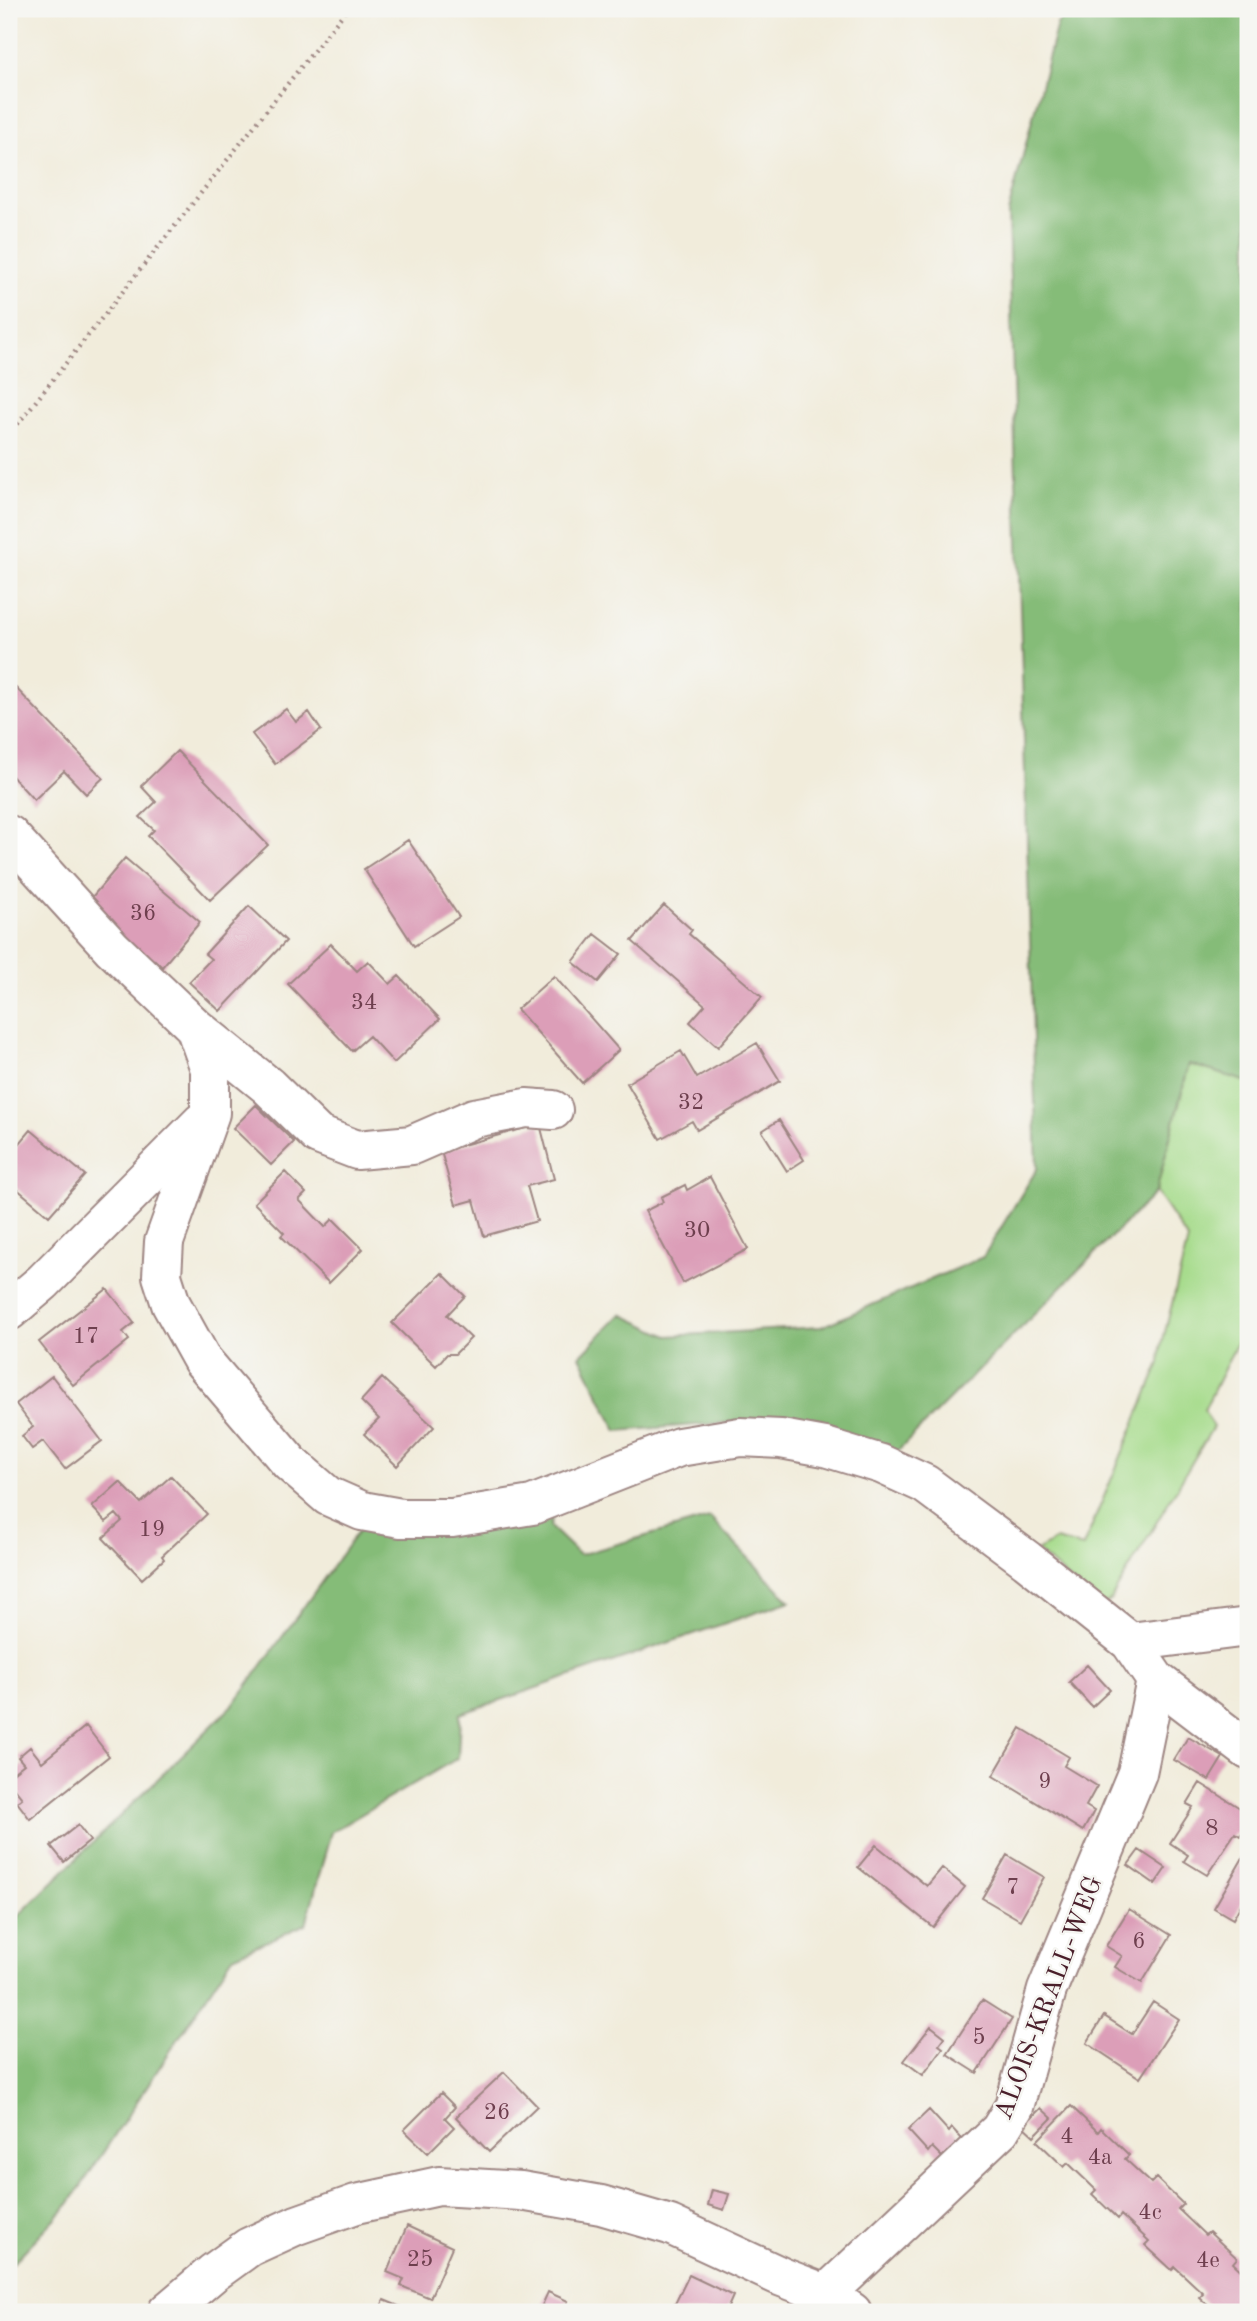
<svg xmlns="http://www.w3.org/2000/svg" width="1257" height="2321" viewBox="0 0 1257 2321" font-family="'Old Standard TT',serif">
<rect width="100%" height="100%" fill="#f6f6f2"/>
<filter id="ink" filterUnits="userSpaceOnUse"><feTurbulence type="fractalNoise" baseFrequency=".0143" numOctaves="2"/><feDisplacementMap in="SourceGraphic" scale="14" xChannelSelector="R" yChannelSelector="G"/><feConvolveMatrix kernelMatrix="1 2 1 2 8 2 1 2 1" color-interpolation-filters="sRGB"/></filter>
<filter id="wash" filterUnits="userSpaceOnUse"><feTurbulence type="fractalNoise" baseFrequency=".00686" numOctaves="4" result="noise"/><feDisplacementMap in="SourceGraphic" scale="28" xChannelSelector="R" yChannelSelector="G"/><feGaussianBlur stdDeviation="1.57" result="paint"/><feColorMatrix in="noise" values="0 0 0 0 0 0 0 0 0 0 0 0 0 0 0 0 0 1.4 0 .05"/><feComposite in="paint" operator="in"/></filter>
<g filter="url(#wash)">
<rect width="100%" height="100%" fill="#f1ecdb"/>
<path fill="#a7dc8d" stroke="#787e5c" stroke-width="2" d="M1189 1064 1248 1082V1320L1204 1410 1213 1427 1110 1601 1101 1607 1037 1551 1056 1540 1083 1547 1160 1363 1161 1348 1188 1240 1156 1192Z"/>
<path fill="#85bc78" stroke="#686e52" stroke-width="2" d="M1072 9H1248V1082L1189 1064 1156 1192 896 1453 736 1422 617 1431 580 1356 621 1314 668 1336 821 1327 983 1257 1037 1169 1008 213 1057 24Z
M554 1508 550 1527 579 1555 710 1518 790 1601 460 1714 458 1758 331 1832 306 1924 233 1956 69 2204 9 2267V1925L234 1704 361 1527Z"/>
<g id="blocks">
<path fill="#dc9eb8" d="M9 681 103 778 86 794 64 771 34 800 9 773Z
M286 709 296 722 309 712 321 730 275 764 252 734Z
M177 751 268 845 210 900 148 836 154 830 140 817 156 802 141 786Z
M408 840 459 917 414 946 364 869Z
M125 858 200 922 162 967 155 960 150 966 87 903Z
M664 905 692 930 689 934 762 997 718 1047 690 1022 705 1005 632 941Z
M249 906 286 941 220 1011 189 982 211 959 205 954Z
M595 934 621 954 598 982 573 962Z
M331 944 357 971 368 961 390 984 399 976 440 1019 394 1063 369 1036 352 1051 288 984Z
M554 976 619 1050 582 1083 517 1009Z
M757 1043 780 1081 697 1130 692 1121 660 1139 627 1083 681 1051 697 1078Z
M256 1105 294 1142 271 1165 233 1128Z
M779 1120 804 1160 787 1171 762 1131Z
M540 1124 554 1179 527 1186 537 1221 484 1236 474 1200 456 1205 441 1151Z
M31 1130 85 1175 49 1216 9 1182V1151L12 1147 15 1149Z
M285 1172 306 1193 299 1200 325 1227 333 1219 363 1249 329 1283 281 1236 284 1233 254 1203Z
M710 1177 748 1249 683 1283 645 1211 663 1202 661 1197 685 1185 687 1190Z
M442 1273 465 1296 447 1315 471 1338 455 1354H447L436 1366 392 1323Z
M107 1289 134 1323 123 1332 129 1340 73 1385 39 1342Z
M52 1376 102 1441 65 1469 43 1441 32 1449 22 1436 33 1427 16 1404Z
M382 1378 434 1427 397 1466 364 1434 379 1419 361 1401Z
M171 1476 207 1514 162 1556 164 1559 142 1579 103 1538 122 1521 116 1514 106 1522 92 1507 120 1482 141 1503Z
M1087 1665 1110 1690 1092 1707 1069 1682Z
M86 1726 109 1756 30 1819 17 1802 22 1798 9 1782V1776L24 1764 18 1757 30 1747 42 1762Z
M1021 1728 1069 1757 1064 1766 1097 1786 1086 1806 1094 1811 1083 1831 993 1776Z
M1188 1737 1223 1757 1209 1780 1174 1760Z
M1200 1783 1248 1813V1823L1240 1836 1235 1833 1207 1875 1184 1861 1188 1855 1170 1843 1193 1807 1187 1804Z
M78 1825 90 1841 64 1862 51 1846Z
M876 1845 927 1886 942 1868 965 1887 933 1927 858 1867Z
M1248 1849V1892L1233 1919 1214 1908Z
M1139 1850 1166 1868 1155 1884 1128 1865Z
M1007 1855 1044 1877 1020 1920 982 1898Z
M1129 1909 1171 1935 1142 1983 1115 1967 1122 1956 1106 1946Z
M982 2000 1012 2019 977 2073 947 2054Z
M1153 2002 1179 2019 1140 2078 1087 2043 1104 2016 1132 2034Z
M931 2026 945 2037 939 2045 943 2048 923 2075 904 2061Z
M504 2072 537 2106 489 2152 456 2117Z
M441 2093 455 2107 445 2118 454 2127 428 2153 404 2130Z
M1071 2106 1098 2132 1101 2128 1129 2155 1125 2159 1151 2183 1156 2178 1183 2204 1178 2209 1205 2235 1209 2232 1237 2258 1233 2263 1248 2277V2302L1238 2312H1215L1199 2297 1203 2293 1175 2267 1172 2270 1145 2245 1149 2241 1121 2215 1118 2219 1092 2194 1096 2190 1068 2163 1064 2167 1037 2141Z
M1041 2108 1052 2118 1034 2136 1023 2126Z
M929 2110 949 2132 952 2128 962 2139 942 2157 932 2147 928 2152 908 2130Z
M712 2190 729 2194 724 2210 708 2205Z
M407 2226 452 2247 430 2298 401 2286 404 2279 387 2272Z
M689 2275 733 2296 726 2312H671Z
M548 2292 568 2301 566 2307 577 2312H539Z
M384 2300 413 2312H379Z"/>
</g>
</g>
<g filter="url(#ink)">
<use href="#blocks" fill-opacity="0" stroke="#9e8683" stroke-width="2"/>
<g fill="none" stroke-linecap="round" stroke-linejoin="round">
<g stroke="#9e8683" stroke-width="42">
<path id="minor" d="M9 835 112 948 195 1027 210 1069V1113L164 1242 162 1276 171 1304 202 1360 290 1463 328 1496 362 1511 401 1518H452L532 1505 679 1447 740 1437 781 1439 825 1447 881 1464 925 1484 1027 1560 1130 1642 1156 1680 1137 1773 1047 1990 1014 2107 1000 2130 826 2294
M195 1027 268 1086 318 1135 357 1150 412 1145 474 1118 526 1108 553 1110
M9 1311 43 1282 202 1122
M1130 1642 1248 1627
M1156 1680 1248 1750
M167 2312 213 2273 249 2247 297 2225 356 2204 439 2186 521 2191 601 2205 670 2225 782 2277 826 2294 852 2312"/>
</g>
<path stroke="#9e8683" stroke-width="4.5" stroke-dasharray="2 5" stroke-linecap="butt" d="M9 435 347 9"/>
<use href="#minor" stroke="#fff" stroke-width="38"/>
</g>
</g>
<g text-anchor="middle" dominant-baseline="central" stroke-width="5" stroke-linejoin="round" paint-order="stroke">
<g font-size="23" fill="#6e3f4e">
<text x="143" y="913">36</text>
<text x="364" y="1002">34</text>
<text x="691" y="1102">32</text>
<text x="697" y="1230">30</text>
<text x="86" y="1336">17</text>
<text x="152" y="1529">19</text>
<text x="1045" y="1781">9</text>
<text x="1212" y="1828">8</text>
<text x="1013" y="1887">7</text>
<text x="1139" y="1941">6</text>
<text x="979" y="2037">5</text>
<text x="497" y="2112">26</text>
<text x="1067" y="2136">4</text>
<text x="1100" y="2157">4a</text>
<text x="1150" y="2212">4c</text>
<text x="420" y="2259">25</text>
<text x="1208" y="2260">4e</text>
</g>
<g font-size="26" fill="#4a1f2b" stroke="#f6f6f2">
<text transform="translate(1049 1998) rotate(-69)">ALOIS-KRALL-WEG</text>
</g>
</g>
<rect width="1257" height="2321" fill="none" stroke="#f6f6f2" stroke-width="35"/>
</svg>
